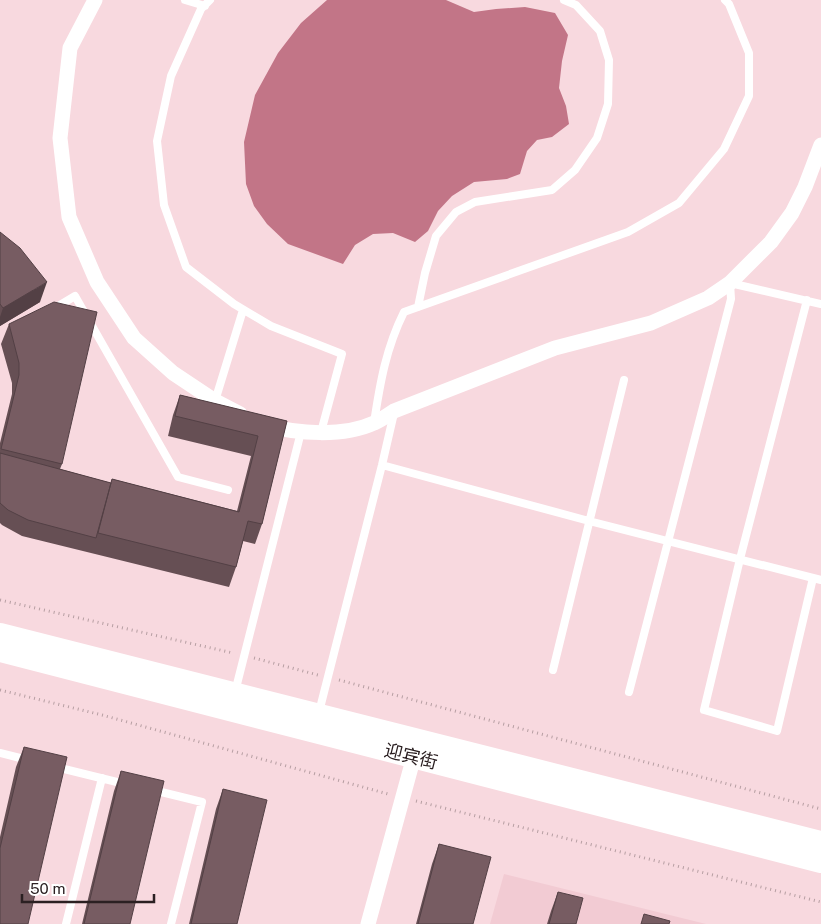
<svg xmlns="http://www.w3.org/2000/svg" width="821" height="924" viewBox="0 0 821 924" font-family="'Public Sans','Noto Sans SC',sans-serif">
<rect width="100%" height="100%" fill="#f8d9df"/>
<path fill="#f2cbd3" d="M504 874 706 924H490Z"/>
<path fill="#c27587" d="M327 0H446L474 12 496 9 525 7 555 13 568 35 562 61 559 88 566 106 569 124 552 137 537 140 527 151 520 174 507 179 474 182 452 196 438 211 428 231 415 242 393 233 373 234 355 245 343 264 288 244 267 224 254 206 246 184 244 142 255 95 278 53 301 23Z"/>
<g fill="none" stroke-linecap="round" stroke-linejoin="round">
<path stroke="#b69ea2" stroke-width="3" stroke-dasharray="1 4" stroke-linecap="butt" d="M0 600 233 653
M254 658 318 675
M339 680 821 809
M0 690 102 715 388 794
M416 801 821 902"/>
<path stroke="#fff" stroke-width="8" d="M185 0 205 6
M210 0 201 9 171 76 157 141 164 205 186 267 234 304 271 326 342 354 321 432
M807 300 740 559 704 710 777 731 813 578
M418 307 425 273 436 236 456 212 475 202 552 190 575 170 597 138 608 104 609 60 600 31 576 5 564 0
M55 308 75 296 178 477 228 490
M215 401 243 310
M374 423C380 383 386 348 404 312L628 232 679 203 724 149 749 96V53L729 4 725 0
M382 465 589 521 821 580
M553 670 624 380
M235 692 301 432
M629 692 731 299 730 283 821 304
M319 712 382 465 394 413
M0 753 28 760
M56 767 125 784
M153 790 202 802 171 924
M66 924 102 778"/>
<path stroke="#fff" stroke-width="15" d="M95 0 70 48 60 138 69 217 97 282 134 338 173 373 215 401 240 414
M266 425C297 434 344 437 374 423 381 420 388 415 394 411L555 348 651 323 708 298 730 283 771 242 792 213 805 187 821 145
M368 924 416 749"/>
<path stroke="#fff" stroke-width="22" d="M0 634 821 842
M0 651 821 862"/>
</g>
<path fill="#664f54" d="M0 232 40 302 0 326Z
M9 324 62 464 60 469 111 483 112 479 237 511 251 456 168 436 173 415 180 395 287 421 262 524 255 544 243 541 236 567 229 587 22 536 2 525 0 523V443L12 394V383L1 344Z
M24 747 0 924V837L16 767Z
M121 771 130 924H82L114 791Z
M223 789 237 924H189L216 809Z
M439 844 473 924H416L432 864Z
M558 892 576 924H547L551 911Z"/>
<path fill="#534045" d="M47 282 40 302 0 326V317L3 308Z"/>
<path fill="#775c62" stroke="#534045" d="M0 232 20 248 47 282 3 308 0 304Z
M54 302 97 312 62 464 1 449 19 375V363L9 324Z
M180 395 287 421 262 524 248 521 236 567 98 533 112 479 239 512 258 436 175 416Z
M0 453 111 483 96 538 28 520 8 510 0 503Z
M24 747 67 757 28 924H0V848Z
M121 771 164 781 130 924H84Z
M223 789 267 800 237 924H191Z
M439 844 491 857 473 924H418Z
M558 892 583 898 576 924H549Z
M644 914 670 921 669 924H641Z"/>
<g text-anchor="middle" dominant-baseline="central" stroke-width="5" stroke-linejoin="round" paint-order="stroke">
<g font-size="18" fill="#2b2022" stroke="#fff">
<text transform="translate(411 756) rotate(14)">迎宾街</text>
</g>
</g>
<path d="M22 894v8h132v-8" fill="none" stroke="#2b2022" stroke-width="2.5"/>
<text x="30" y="894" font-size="15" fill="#2b2022" stroke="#ffffff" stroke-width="4" paint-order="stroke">50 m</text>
</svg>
